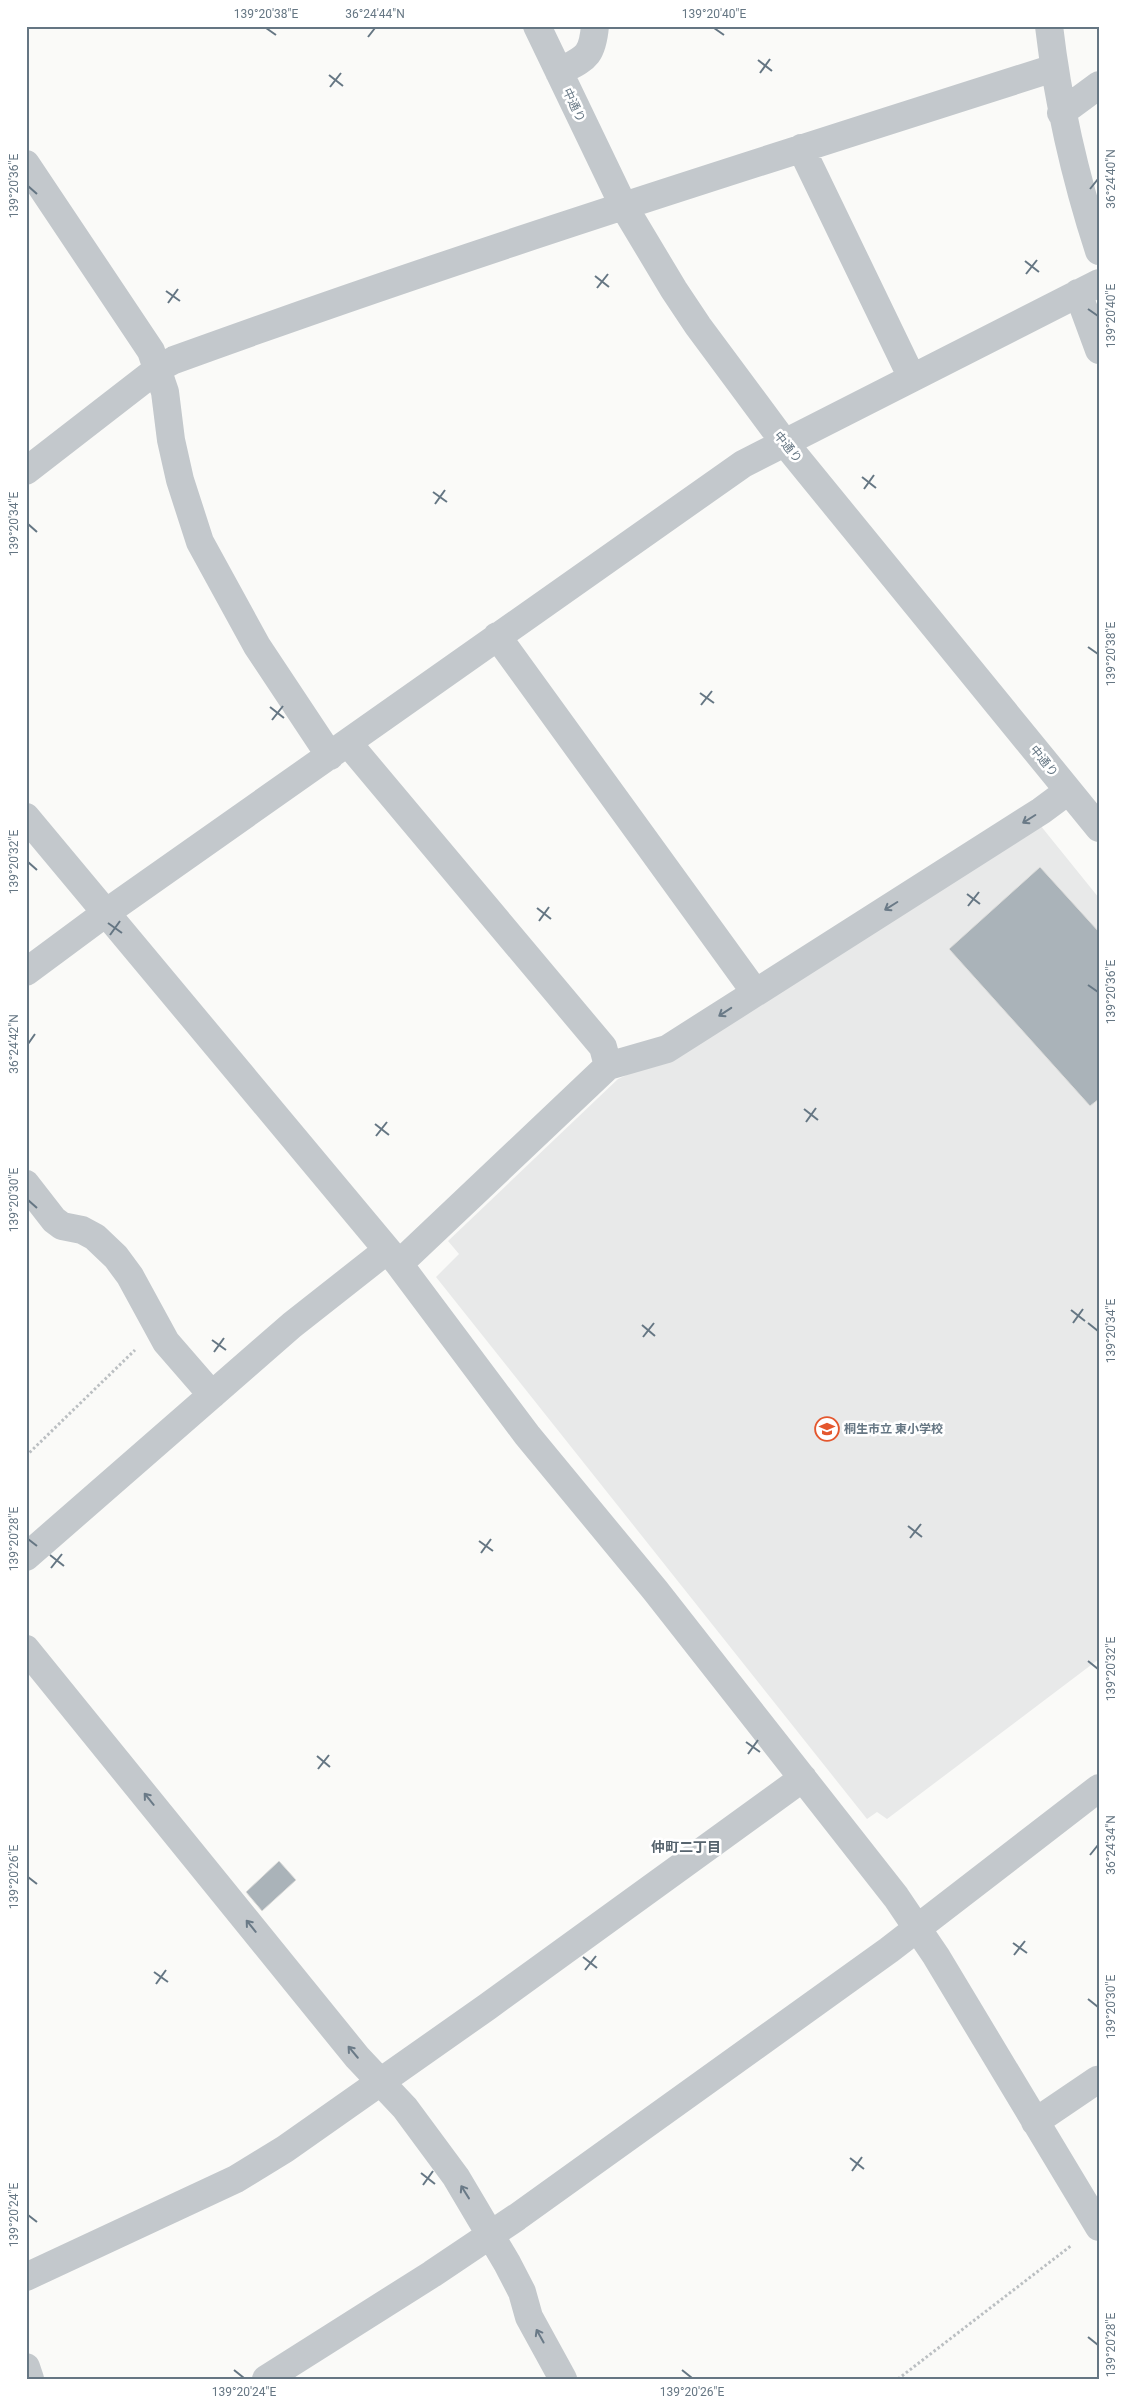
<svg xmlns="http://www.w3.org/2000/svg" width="1125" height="2405" viewBox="0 0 1125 2405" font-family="Roboto,'Noto Sans JP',sans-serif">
<rect width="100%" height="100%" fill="#fafaf8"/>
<path fill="#e8e9e9" d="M1036 820 1099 898V1659L887 1819 877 1812 867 1819 436 1277 459 1254 448 1241 618 1079 631 1073Z"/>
<path fill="#aab3b9" stroke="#dcdcda" d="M1040 867 1099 932V1099L1090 1106 949 949Z
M279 1861 296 1880 262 1911 246 1892Z"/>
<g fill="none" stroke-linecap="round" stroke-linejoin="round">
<path stroke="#bbbfc2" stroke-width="3" stroke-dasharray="2.5 2.5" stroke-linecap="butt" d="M26 1456 135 1350
M898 2379 1072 2245"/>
<path stroke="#c3c8cc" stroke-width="28" d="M537 26 623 205 674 290 698 326 784 442 1099 828
M1049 26C1058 103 1075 177 1099 251
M559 72C585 58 592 58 595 26
M1061 113 1099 85
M801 148 912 378
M26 164 151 351 165 392 171 440 180 480 200 542 257 646 330 756
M1078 293 1099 350
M26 471 159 368 174 360C465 254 760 162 1054 68
M497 636 755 992
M348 743 603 1047 608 1066
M26 817 399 1264 527 1435 655 1590 896 1897 936 1956 1099 2227
M26 972 107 912 743 464 1099 283
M26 1184 54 1220 62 1226 82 1230 95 1237 116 1257 130 1276 166 1342 212 1395
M399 1264 608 1066 667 1049 1041 811 1068 791
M26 1557 292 1325 386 1251
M26 1649 357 2057 405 2108 456 2177 507 2263 522 2292 529 2317 563 2379
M1035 2122 1097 2080 1099 2081
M26 2277 236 2179 285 2149 487 2007 803 1778
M26 2367 30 2379
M266 2379 432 2274 517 2217 889 1950 1099 1788"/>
</g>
<defs><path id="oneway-shaft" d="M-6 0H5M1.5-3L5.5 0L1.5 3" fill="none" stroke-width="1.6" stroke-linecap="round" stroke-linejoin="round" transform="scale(1.25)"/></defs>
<g stroke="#6a7a87">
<use href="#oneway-shaft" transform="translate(1029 819) rotate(148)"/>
<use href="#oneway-shaft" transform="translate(891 906) rotate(148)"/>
<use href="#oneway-shaft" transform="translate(725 1012) rotate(147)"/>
<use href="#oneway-shaft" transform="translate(149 1799) rotate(-129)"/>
<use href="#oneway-shaft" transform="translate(251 1926) rotate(-129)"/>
<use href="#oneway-shaft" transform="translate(353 2052) rotate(-130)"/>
<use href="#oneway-shaft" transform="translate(465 2192) rotate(-122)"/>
<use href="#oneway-shaft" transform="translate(540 2336) rotate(-119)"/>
</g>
<path fill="none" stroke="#657683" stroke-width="2" d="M266 28 276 35M714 28 724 35M368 37 375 28M758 60 772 71M760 73 770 59M329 75 343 86M330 87 341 73M28 186 37 194M1090 189 1098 179M1025 261 1039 272M1026 274 1037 260M595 276 609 287M597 288 608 274M166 291 180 301M168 303 178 289M1088 309 1098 316M862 477 876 488M864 489 874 475M433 492 447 502M435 504 445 490M28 524 37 532M1088 647 1098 654M700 693 714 703M701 705 712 691M270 707 284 718M272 720 283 706M28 862 37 870M967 894 980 904M968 906 979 892M537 908 551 919M539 921 549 907M108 923 122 933M110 935 120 921M1088 985 1098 992M28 1044 35 1034M804 1109 818 1120M806 1122 816 1108M375 1124 389 1135M376 1136 387 1122M28 1200 37 1208M1071 1310 1085 1321M1073 1323 1083 1309M1088 1323 1098 1331M642 1325 655 1336M643 1337 654 1323M212 1340 226 1350M214 1352 224 1338M908 1526 922 1537M910 1538 921 1524M28 1539 37 1546M479 1541 493 1551M481 1553 491 1539M50 1555 64 1566M51 1568 62 1554M1088 1661 1098 1669M746 1742 760 1752M748 1754 758 1740M317 1756 330 1767M318 1769 329 1755M1090 1855 1098 1845M28 1877 37 1884M1013 1943 1027 1953M1014 1955 1025 1941M583 1957 597 1968M585 1970 596 1956M154 1972 168 1982M156 1984 166 1970M1088 1999 1098 2007M850 2158 864 2169M852 2171 862 2157M421 2173 435 2184M423 2185 433 2171M28 2215 37 2222M1088 2337 1098 2345M234 2370 244 2378M682 2370 692 2378"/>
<defs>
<g id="school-ring" transform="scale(1.25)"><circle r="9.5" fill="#fff" stroke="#e4572e" stroke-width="1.5"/><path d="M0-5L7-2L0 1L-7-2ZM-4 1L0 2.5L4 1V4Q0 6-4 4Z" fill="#e4572e"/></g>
</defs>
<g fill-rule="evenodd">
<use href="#school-ring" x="827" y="1429"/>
</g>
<g text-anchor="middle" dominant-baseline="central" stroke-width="5" stroke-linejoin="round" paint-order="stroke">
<g font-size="12" fill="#657683" stroke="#fff">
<text transform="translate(574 105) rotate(65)">中通り</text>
<text transform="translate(788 447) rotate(51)">中通り</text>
<text transform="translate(1044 761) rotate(51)">中通り</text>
</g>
<g font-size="12" font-weight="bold" fill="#657683" stroke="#fff" text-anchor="start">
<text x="844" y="1429">桐生市立 東小学校</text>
</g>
<g font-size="14" font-weight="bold" fill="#57646e" stroke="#fff">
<text x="686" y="1847">仲町二丁目</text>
</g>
</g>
<rect width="1125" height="2405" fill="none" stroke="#ffffff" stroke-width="55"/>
<rect x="28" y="28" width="1070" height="2350" fill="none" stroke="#657683" stroke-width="2"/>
<g font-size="12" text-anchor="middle" fill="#657683">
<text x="266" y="18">139°20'38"E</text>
<text x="375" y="18">36°24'44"N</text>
<text x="714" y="18">139°20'40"E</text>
<text transform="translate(1111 179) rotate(-90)" y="4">36°24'40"N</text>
<text transform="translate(14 186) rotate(-90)" y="4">139°20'36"E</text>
<text transform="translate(1111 316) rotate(-90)" y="4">139°20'40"E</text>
<text transform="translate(14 524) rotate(-90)" y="4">139°20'34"E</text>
<text transform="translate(1111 654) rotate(-90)" y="4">139°20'38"E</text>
<text transform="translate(14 862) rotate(-90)" y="4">139°20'32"E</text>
<text transform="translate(1111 992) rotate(-90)" y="4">139°20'36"E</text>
<text transform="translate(14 1044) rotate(-90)" y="4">36°24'42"N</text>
<text transform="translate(14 1200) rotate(-90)" y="4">139°20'30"E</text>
<text transform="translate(1111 1331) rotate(-90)" y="4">139°20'34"E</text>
<text transform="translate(14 1539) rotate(-90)" y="4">139°20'28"E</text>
<text transform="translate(1111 1669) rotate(-90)" y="4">139°20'32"E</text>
<text transform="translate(1111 1845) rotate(-90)" y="4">36°24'34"N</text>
<text transform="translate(14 1877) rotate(-90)" y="4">139°20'26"E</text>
<text transform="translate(1111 2007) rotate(-90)" y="4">139°20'30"E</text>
<text transform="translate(14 2215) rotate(-90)" y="4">139°20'24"E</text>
<text transform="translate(1111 2345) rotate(-90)" y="4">139°20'28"E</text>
<text x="244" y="2396">139°20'24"E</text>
<text x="692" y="2396">139°20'26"E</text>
</g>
</svg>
